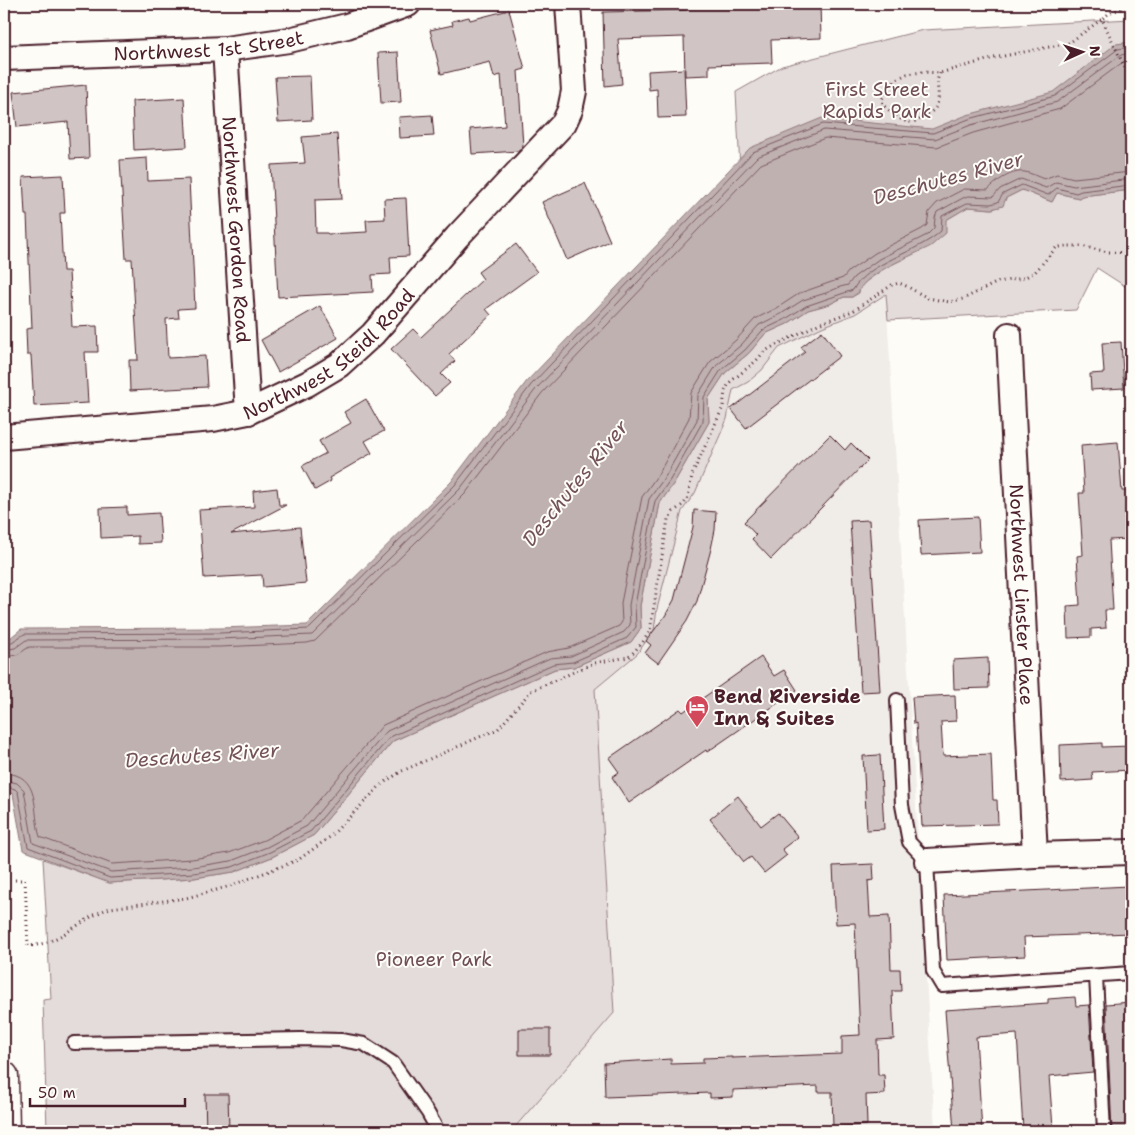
<svg xmlns="http://www.w3.org/2000/svg" width="1135" height="1135" viewBox="0 0 1135 1135" font-family="'Shantell Sans',sans-serif">
<rect width="100%" height="100%" fill="#fdfcf7"/>
<filter id="ink" filterUnits="userSpaceOnUse"><feTurbulence type="fractalNoise" baseFrequency=".02" numOctaves="2"/><feDisplacementMap in="SourceGraphic" scale="10" xChannelSelector="R" yChannelSelector="G"/><feConvolveMatrix kernelMatrix="1 2 1 2 8 2 1 2 1" color-interpolation-filters="sRGB"/></filter>
<g filter="url(#ink)">
<path fill="#f0ece8" d="M886 294 935 1131H510L614 1013 595 689 637 654 654 630 657 609 682 511 695 493 727 419 733 390 748 382 762 370 779 348 822 327 855 314Z"/>
<path fill="#e3dcda" stroke="#967e82" d="M1131 19V83L742 207 736 92 782 66 923 30Z
M1022 190 1052 202 1057 193 1079 198 1081 196 1131 190V290L1097 268 1076 310 888 320 886 294 855 314 822 327 779 348 762 370 748 382 733 390 727 419 695 493 682 511 657 609 654 630 637 654 595 689 614 1013 515 1127 510 1131H47L43 1000 51 999 43 859 110 883 194 878 234 872 272 857 314 835 393 741 555 669 574 667 631 642 641 628 640 606 660 503 674 483 709 422 708 399 725 373 749 353 765 334 787 324 808 310 830 304 844 297H852L859 293 860 286 885 268 933 244 946 220 968 207 992 209 1002 206 1006 198Z"/>
<path fill="#c0b1b1" stroke="#91777b" d="M1131 42V190L1082 196 1079 198 1057 193 1052 202 1022 190 1006 198 1003 206 992 209 968 207 946 220V233C941 237 936 242 931 246 914 255 863 274 859 292L852 297H844L830 304 808 310 787 324 765 334 749 353 725 373 708 399 709 422 674 483 660 503 640 606 641 628 631 642 574 667 555 669 393 741 314 835 272 857 234 872 194 878 109 883 23 850 13 794 4 791V639L10 638 21 629 220 628 307 625 451 482 527 381 750 148 822 118 932 129 967 115 1053 92 1116 44Z"/>
<g fill="none" stroke-linecap="round" stroke-linejoin="round">
<path stroke="#795961" stroke-width="1" d="M4 643 12 642 24 634 220 633 309 629 455 485 531 385 753 152 823 124 933 133 969 119 1055 96 1118 49 1131 47
M4 650 15 648 26 640 220 639 312 635 460 489 536 389 757 157 824 130 935 139 971 125 1057 102 1121 55 1131 53
M4 657 17 655 29 647H220L307 643 315 641 465 494 542 393 761 164 825 138 937 147 973 133 1060 109 1123 62 1131 61
M4 773C42 774 32 811 40 837L112 864 192 859 229 853 264 840 302 820 383 725 547 652 569 648 619 626 622 622 621 603 642 497 659 473 689 418 691 393 710 362 736 340 755 319 777 308 800 293 843 278 849 271 875 253 922 229 927 225 929 212 937 203 964 189 988 190C996 181 1012 170 1025 172 1031 173 1038 177 1044 179L1057 174 1074 178 1131 172
M4 780 17 783 24 790 33 843 111 872 193 867 231 861 267 847 307 826 387 731 550 658 571 656 624 632 630 625 629 605 649 499 665 477 697 420 698 395 716 366 741 345 759 325 781 314 803 300 826 293 840 287 848 285 854 277 879 259 927 235 934 228 935 218 937 212 963 198 968 196 993 197 1000 189 1021 179 1046 188 1056 182 1074 186 1131 179
M4 786 15 789 18 792 28 847 110 878 194 873 232 867 270 852 311 831 390 737 553 664 573 662 627 638 636 627 635 605 655 501 670 480 703 421 704 397 721 370 745 350 763 330 784 320 806 306 853 290C867 262 918 253 941 231L942 216 967 203 991 204 998 202 1003 194 1022 185 1048 195 1057 188 1076 193 1081 191 1131 185"/>
</g>
<path fill="#d0c5c4" stroke="#4a1f2b" d="M686 4H820L821 38 771 40 772 63 709 65V75L685 76 684 37 618 39 622 84 605 86 603 12 686 10Z
M509 10 525 69 518 71 523 146 519 151 472 154 470 129 505 126 501 75 494 77 490 62 441 74 430 30 453 25 452 21 469 17 470 20Z
M398 52 401 102 381 103 378 53Z
M684 69 686 117 658 118 657 89 649 90 648 71Z
M310 76 312 120 278 122 275 77Z
M86 85 89 158 70 159 68 122 17 127 13 92Z
M184 98 187 147 134 150 132 101Z
M432 115 434 136 400 138 399 117Z
M337 134 342 199 315 200 316 233H327L328 234 367 232 366 220 385 219 384 199 406 198 409 256 390 257 391 274 372 275 373 292 278 297 271 165 305 163 302 137Z
M147 158 148 181 189 179 195 308 178 309 179 318 166 319 168 358 205 356 207 387 130 391 129 360H138L132 259H126L120 160Z
M63 175 65 213H60L63 271H69L72 327 97 326 98 352H85L88 403 34 406 31 355H27L26 329 32 328 27 215H25L23 177Z
M585 183 610 241 567 260 542 202Z
M516 244 537 272 486 309 491 315 449 354 455 361 441 374 450 383 435 396 391 349 413 329 421 337 483 279 478 272Z
M320 306 338 338 278 372 261 340Z
M822 331 840 356 746 428 731 409 805 352 801 347Z
M1121 342 1124 388 1091 390 1090 374 1104 373 1102 343Z
M366 399 384 431 365 441 372 453 329 478 331 481 315 490 302 466 326 453 319 441 351 423 344 412Z
M830 435 845 450 851 443 868 460 771 559 752 539 756 535 744 522Z
M1118 442 1122 491H1128L1131 539 1109 540 1113 610H1105L1106 628 1091 629V637L1068 638 1067 606 1080 605 1077 556 1083 555 1079 493H1084L1081 445Z
M277 488 279 505H286L231 534 300 527 306 583 263 587 262 575 204 578 199 510 254 507 253 491Z
M127 507V515L159 513 161 543 138 544V536L101 538 100 508Z
M694 510 716 512 715 530 711 549 697 601 687 621 658 663 645 653 651 645 646 641 665 616 674 600 693 527Z
M978 517 980 552 921 555 919 520Z
M869 520 880 691 861 692 850 521Z
M761 657 774 676 784 670 797 690 707 752 706 750 629 803 612 777 619 772 609 758 680 709 683 712Z
M988 658 989 688 954 689 953 660Z
M955 695 956 721 941 722 943 756 991 754 993 800H997L998 824 922 826 916 723 914 724 912 697Z
M1102 743V747L1131 746V770L1092 772 1093 780 1061 782 1060 745Z
M880 755 884 829 867 830 863 756Z
M738 796 761 826 778 813 798 837 782 849 787 855 764 873 751 857 744 862 710 819Z
M873 864 874 880 868 881 870 917 889 916 891 969H900L901 991H892L894 1039 877 1040 878 1075H884L885 1094 866 1095 867 1125 833 1127 832 1092H818V1086L733 1090V1097L710 1098V1093L605 1097 604 1063 671 1059V1064L703 1063V1058L732 1057V1058L842 1054V1036L860 1035 855 923 836 924 833 866Z
M1129 886 1131 933 1024 937 1025 956 947 960 944 895Z
M1075 997 1076 1006 1089 1005 1093 1072 1049 1076 1053 1127 1023 1129 1017 1034 976 1037 982 1131H954L945 1010 1048 1003V999Z
M1131 1002V1131H1112L1106 1004Z
M519 1029H550V1055H519Z
M205 1094H228L229 1131H206Z"/>
<g fill="none" stroke-linecap="round" stroke-linejoin="round">
<g stroke="#4a1f2b" stroke-width="16">
<path id="service" d="M897 700 902 805 909 842 927 861 933 971 942 986 1131 973
M1096 976 1104 1131
M74 1043 300 1039 341 1040 364 1044 393 1063 428 1113 438 1131"/>
</g>
<g stroke="#4a1f2b" stroke-width="28">
<g id="minor">
<path id="s1" d="M225 49 248 412"/>
<path id="s2" d="M4 58 225 49 289 40 347 26 408 4"/>
<path id="s3" d="M1009 335 1035 855"/>
<path id="s4" d="M4 437 213 419 248 412 307 384 339 365 373 334 457 237 564 123 570 110 574 91 568 4"/>
<path d="M927 861 1035 855 1131 852"/>
</g>
</g>
<g stroke="#4a1f2b" stroke-width="31">
<path id="tertiary" d="M4 1076 5 1131"/>
</g>
<path stroke="#4a1f2b" stroke-width="3" stroke-dasharray="1 4" stroke-linecap="butt" d="M1131 6 1111 12 1102 19 1131 81
M940 73C934 83 941 93 937 104 936 109 931 112 927 115 908 130 898 118 883 105L882 99 887 91 895 80 907 74 923 72 940 73 994 58 1069 43 1102 19
M4 827H12
M15 880H25L28 946C59 945 81 918 110 908L186 898 227 887 298 860 330 837 382 784 402 771 498 729 531 691 594 663 629 657 643 642 650 631 668 519 673 512 684 504 688 497 692 475 723 407 725 391 729 383 756 361 764 352 774 346 818 324 853 311 892 285 899 283 906 286 928 298 949 302 963 299 998 282 1024 278 1035 272 1056 248 1064 246H1081L1108 252 1131 253"/>
<use href="#service" stroke="#fdfcf7" stroke-width="12"/>
<use href="#minor" stroke="#fdfcf7" stroke-width="24"/>
<use href="#tertiary" stroke="#fdfcf7" stroke-width="28"/>
</g>
</g>
<defs>
<g id="hotel-pin" transform="scale(1.25)"><path d="M0 17L-7.5 6A9.5 9.5 0 1 1 7.5 6Z" fill="#d1495b" stroke="#fdfcf7"/><path d="M-6-4.5h1.5V1H6V5H4.5V3h-9V5H-6ZM-4 0a1.8 1.8 0 1 1 3.6 0ZM.5 0V-2.5h3Q6-2.5 6 0Z" fill="#fff"/></g>
</defs>
<g fill-rule="evenodd">
<use href="#hotel-pin" x="697" y="707"/>
</g>
<g text-anchor="middle" dominant-baseline="central" stroke-width="4" stroke-linejoin="round" paint-order="stroke">
<g font-size="19" fill="#4a1f2b" stroke="#fdfcf7">
<text stroke="none"><textPath href="#s2" startOffset="205">Northwest 1st Street</textPath></text>
<text stroke="none"><textPath href="#s1" startOffset="181">Northwest Gordon Road</textPath></text>
<text stroke="none"><textPath href="#s4" startOffset="346">Northwest Steidl Road</textPath></text>
<text stroke="none"><textPath href="#s3" startOffset="260">Northwest Linster Place</textPath></text>
</g>
<g font-size="19" fill="#704e57" stroke="#fdfcf7">
<text x="877" y="89">First Street<tspan x="877" dy="22">Rapids Park</tspan></text>
<text x="434" y="959">Pioneer Park</text>
</g>
<g font-size="19" font-weight="bold" fill="#4a1f2b" stroke="#fdfcf7" text-anchor="start">
<text x="714" y="696">Bend Riverside<tspan x="714" dy="22">Inn &amp; Suites</tspan></text>
</g>
<g font-size="20" font-style="italic" fill="#73525a" stroke="#fdfcf7">
<text transform="translate(948 178) rotate(-15)">Deschutes River</text>
<text transform="translate(575 483) rotate(-51)">Deschutes River</text>
<text transform="translate(202 755) rotate(-4)">Deschutes River</text>
</g>
</g>
<rect width="1135" height="1135" fill="none" stroke="#fdfcf7" stroke-width="20"/>
<rect x="10" y="10" width="1115" height="1115" fill="none" stroke="#4a1f2b" stroke-width="2" filter="url(#ink)"/>
<g transform="translate(1082 52) rotate(87)" stroke="#fdfcf7" stroke-width="4" paint-order="stroke">
<path d="M0-4L9 19L0 12L-9 19Z" fill="#4a1f2b"/>
<text y="-8" font-size="14" font-weight="bold" text-anchor="middle" fill="#4a1f2b">N</text>
</g>
<path d="M30 1098v8h155v-8" fill="none" stroke="#4a1f2b" stroke-width="2.5"/>
<text x="38" y="1098" font-size="15" fill="#4a1f2b" stroke="#fdfcf7" stroke-width="4" paint-order="stroke">50 m</text>
</svg>
